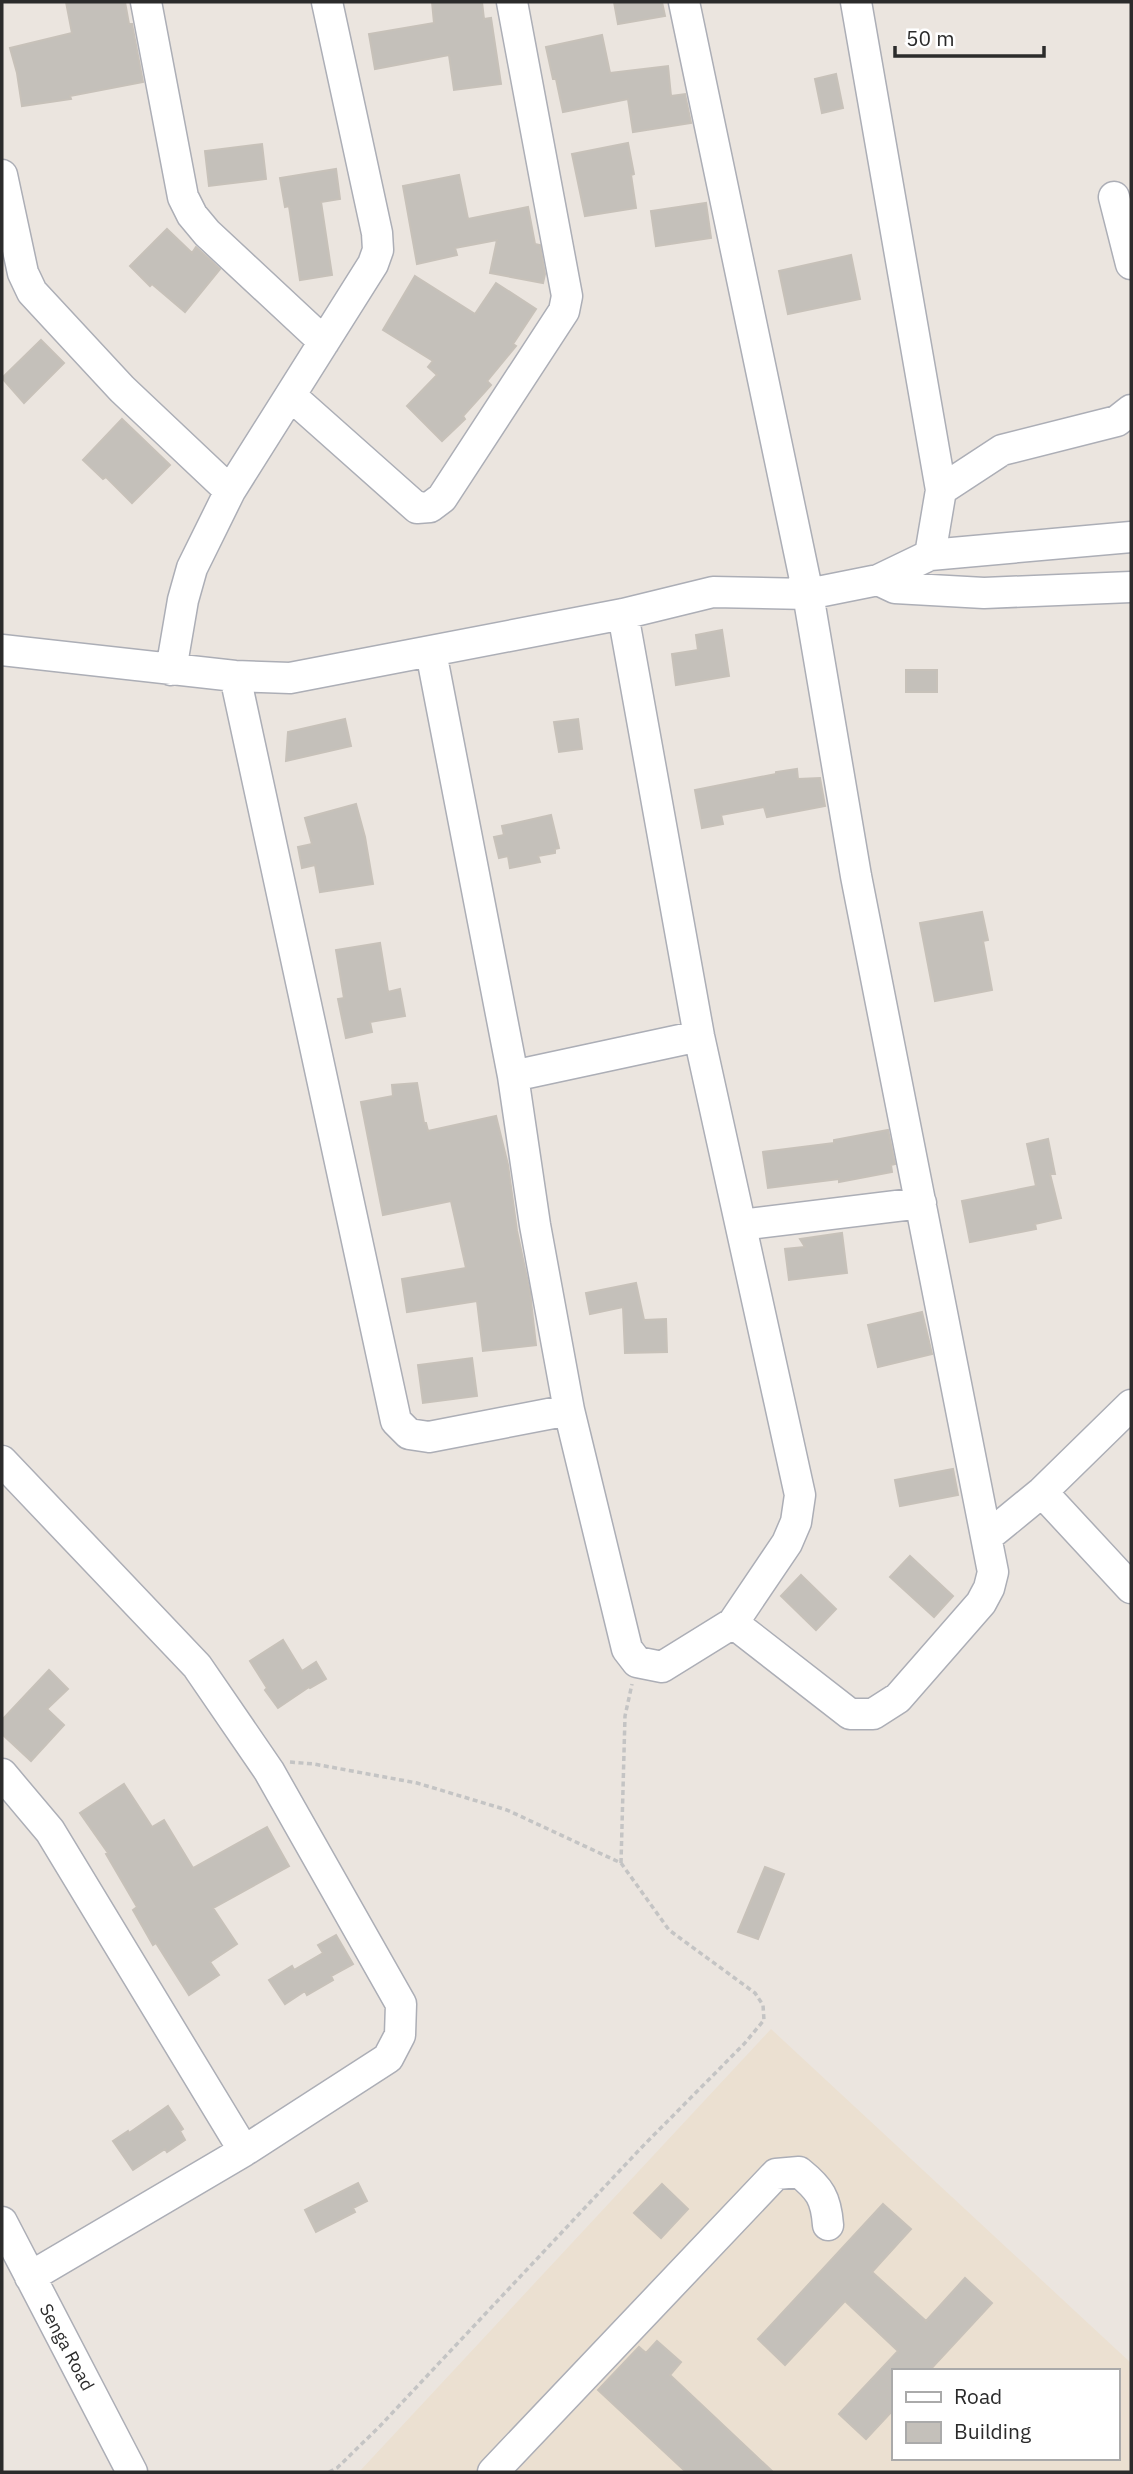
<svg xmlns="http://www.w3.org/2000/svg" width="1133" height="2474" viewBox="0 0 1133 2474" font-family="'IBM Plex Sans',sans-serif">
<rect width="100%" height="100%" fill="#ebe5df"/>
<path fill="#ebe0d1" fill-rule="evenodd" d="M771 2029 1131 2363V2472H359ZM893 2371H1117V2458H893Z"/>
<path fill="#c4c0ba" stroke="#c7c1b9" stroke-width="2" d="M66 2H125L129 24H132L143 82 70 96 71 99 22 106 17 73 10 48 72 33Z
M432 2H482L484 19 491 18 501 84 454 90 449 55 375 69 369 34 434 23Z
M614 2H662L665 16 618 24Z
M602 35 610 73 668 66 671 96 685 94 691 123 633 132 628 99 563 112 556 79H553L546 47Z
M836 74 843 108 822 113 815 79Z
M628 143 634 174 631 175 636 208 585 216 572 154Z
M262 144 266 179 209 186 205 151Z
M336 169 340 199 321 202 332 275 300 280 289 206 285 207 280 178Z
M459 175 468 219 528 207 535 244 540 245 545 274 543 283 490 273 497 240 455 248 457 255 417 264 403 186Z
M706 203 711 238 656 246 651 211Z
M167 229 192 253 196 247 220 269 185 312 152 284 150 286 130 266Z
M851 255 860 299 788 314 779 271Z
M415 276 475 314 496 283 536 309 513 344 516 346 487 381 491 385 463 416 465 419 442 441 407 406 437 375 428 367 433 361 383 330Z
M41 340 64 363 24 403 2 378Z
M122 419 170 465 132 503 106 477 103 479 83 460Z
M722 630 729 676 676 685 672 654 698 650 696 635Z
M906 670H937V692H906Z
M345 719 351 746 286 761 288 732Z
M578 719 582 749 559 752 554 722Z
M797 769 798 779 820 778 825 806 767 817 764 807 721 815 723 824 702 828 695 790 776 774V772Z
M356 804 365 837 373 884 320 892 315 865 302 868 298 847 312 844 305 818Z
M551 815 559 848 555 849V853L538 856 540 862 510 868 508 856 499 858 494 837 504 835 502 826Z
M982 912 988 940 983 941 992 990 935 1001 920 923Z
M380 943 388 992 400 989 405 1016 370 1022 372 1032 346 1038 338 999 344 998 336 950Z
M417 1083 424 1123H426L428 1131 496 1116 508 1165 517 1231 530 1292 536 1345 483 1351 477 1301 407 1312 402 1279 466 1268 451 1201 383 1215 361 1102 393 1096 392 1085Z
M888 1130 895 1164 891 1165 892 1172 839 1182V1179L768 1188 763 1152 834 1143V1140Z
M1048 1139 1055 1174H1050L1061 1218 1035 1224 1036 1229 970 1242 962 1201 1036 1186 1027 1144Z
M842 1233 847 1273 789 1280 785 1249 805 1247 800 1239Z
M636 1283 644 1320 666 1319 667 1352 625 1353 623 1307 590 1314 586 1293Z
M922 1312 932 1354 878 1367 868 1325Z
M472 1358 477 1396 423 1403 418 1365Z
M953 1469 958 1495 900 1506 895 1480Z
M910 1556 953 1596 934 1617 890 1577Z
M801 1575 836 1609 816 1630 781 1596Z
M283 1640 302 1671 316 1662 326 1679 310 1688 309 1687 278 1708 265 1690 267 1688 250 1661Z
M49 1670 68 1689 47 1709 64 1725 31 1761 2 1734V1720Z
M124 1784 152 1827 164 1820 193 1868 267 1827 289 1866 213 1908 237 1944 210 1962 219 1975 189 1995 156 1943 153 1945 133 1910 137 1907 106 1854 108 1853 80 1813Z
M765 1867 784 1874 758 1939 738 1932Z
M336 1935 353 1964 331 1976 333 1980 307 1995 305 1991 285 2004 269 1980 292 1966 294 1970 323 1953 318 1945Z
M168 2106 183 2129 180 2131 185 2140 167 2152 165 2149 133 2170 113 2141 128 2131 129 2133Z
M358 2183 367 2201 353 2208 355 2212 316 2232 305 2210Z
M662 2184 688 2209 661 2238 634 2213Z
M883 2204 911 2229 872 2272 926 2321 965 2278 992 2303 929 2371H893V2410L866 2439 839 2414 898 2351 845 2301 785 2365 758 2339Z
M657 2341 681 2362 670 2375 773 2472H686L598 2390 639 2347 646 2353Z"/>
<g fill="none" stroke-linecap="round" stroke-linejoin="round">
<g stroke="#acaeb6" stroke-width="33">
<path id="minor" d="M146 2 183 197 192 215 207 233 324 342
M684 2 808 594 856 876 993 1572 989 1588 981 1603 898 1698 873 1714H850L733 1623
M856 2 941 490 930 555
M2 175 23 273 32 292 122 389 230 491
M1114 197 1131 264
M291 396 417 508 430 507 442 498 564 311 567 296 512 2
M941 490 1002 450 1117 421 1131 410
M878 580 895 588 984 593 1131 587
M2 650 235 676 290 678 623 614 713 592 808 594 878 580 930 555 1131 537
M431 652 513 1076 535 1225 569 1410 627 1649 637 1662 662 1667 733 1623 787 1543 796 1522 800 1495 699 1036 623 614
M171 670 183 600 192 568 230 491 373 264 378 250 377 233 327 2
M235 676 396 1421 409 1434 429 1437 569 1410
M513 1076 699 1036
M741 1225 921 1203
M2 1461 197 1666 269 1771 401 2004 400 2035 388 2058 244 2151 30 2277
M1042 1492 1131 1588
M987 1537 1042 1492 1131 1405
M2 1774 50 1831 244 2151
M2 2222 132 2472
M493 2472 776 2174 799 2172C820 2189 826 2198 828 2225"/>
</g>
<path stroke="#c4c4c4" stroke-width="3.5" stroke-dasharray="5 3.5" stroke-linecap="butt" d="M290 1762 314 1764 417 1783 507 1810 621 1863 669 1930 755 1993 763 2005 764 2020 744 2044 641 2148 380 2426 337 2468 329 2472
M621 1863 625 1716 632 1684"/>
<use href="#minor" stroke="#fff" stroke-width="30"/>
</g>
<g text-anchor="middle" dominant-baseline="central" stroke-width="6" stroke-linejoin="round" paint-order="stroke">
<g font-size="18" fill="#2b2b2b" stroke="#fff">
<text transform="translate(67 2347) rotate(62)">Senga Road</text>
</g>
</g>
<rect width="1133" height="2474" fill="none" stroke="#2b2b2b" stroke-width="7"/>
<rect x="892" y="2369" width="228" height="91" fill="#ffffff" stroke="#aaaaaa" stroke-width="2"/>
<rect x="906" y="2392" width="35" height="10" fill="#ffffff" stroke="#aaaaaa" stroke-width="2"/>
<text x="954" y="2404" font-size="21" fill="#2b2b2b">Road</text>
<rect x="906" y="2422" width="35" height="21" fill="#c4c0ba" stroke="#aaaaaa" stroke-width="2"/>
<text x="954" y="2439" font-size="21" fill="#2b2b2b">Building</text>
<path d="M895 46v10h149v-10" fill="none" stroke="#2b2b2b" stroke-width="3.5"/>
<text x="906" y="46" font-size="21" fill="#2b2b2b" stroke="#ffffff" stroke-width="5" paint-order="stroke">50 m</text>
</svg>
